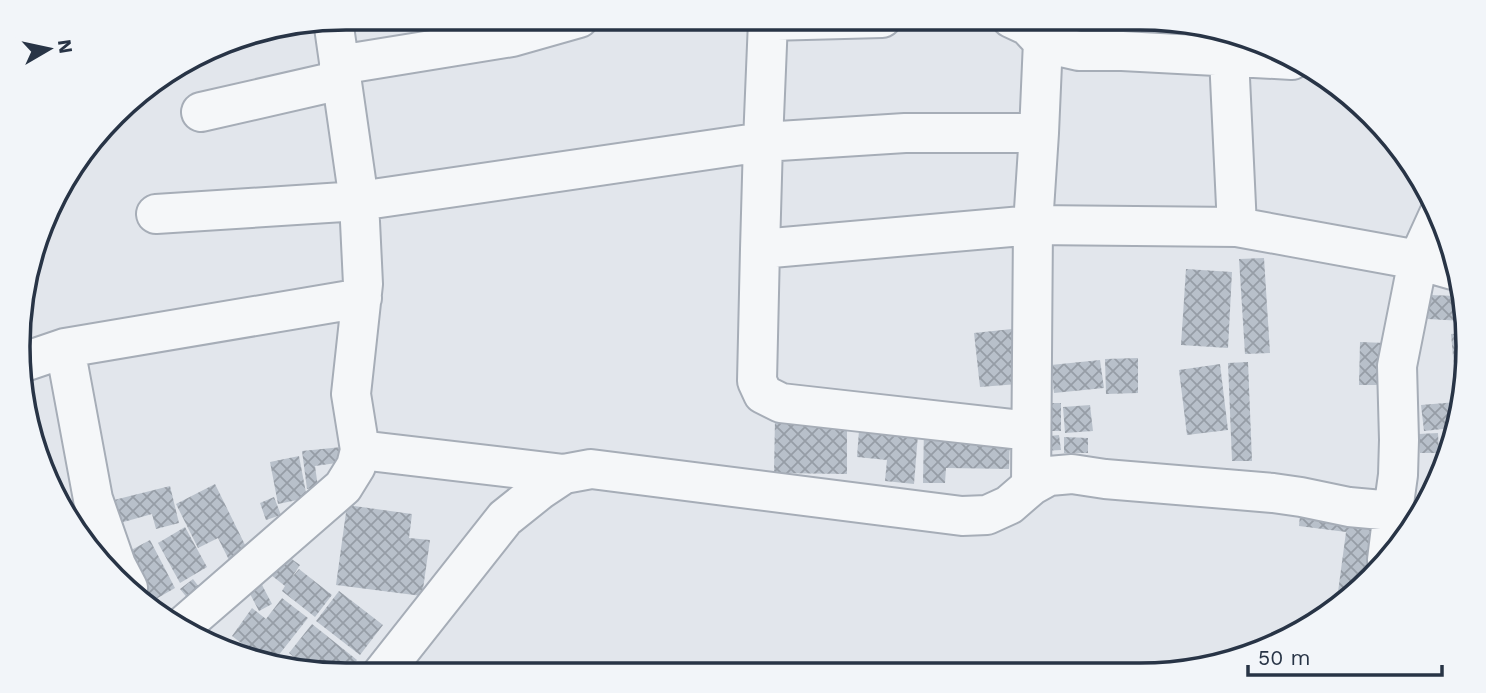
<svg xmlns="http://www.w3.org/2000/svg" width="1486" height="693" viewBox="0 0 1486 693" font-family="'Work Sans',sans-serif">
<defs>
<pattern id="building-cross-hatch" width="8" height="8" patternUnits="userSpaceOnUse" patternTransform="scale(1.75)"><rect width="8" height="8" fill="#b8c0ca"/><path d="M0 0l8 8M0 8l8-8" fill="none" stroke="#969da6"/></pattern>
</defs>
<rect width="100%" height="100%" fill="#e2e6ec"/>
<path fill="url(#building-cross-hatch)" d="M1264 258 1270 353 1245 354 1239 259Z
M1186 269 1232 272 1228 348 1181 345Z
M1429 295 1458 296 1463 321 1428 319Z
M1012 329 1018 384 980 387 974 333Z
M1466 333 1468 347 1457 400 1451 334Z
M1360 342 1385 343V385H1359Z
M1138 358V393L1106 394 1105 359Z
M1100 360 1104 388 1054 393 1051 365Z
M1248 362 1252 461H1232L1228 363Z
M1220 364 1228 430 1187 435 1179 370Z
M1457 402 1452 428 1424 431 1421 405Z
M1040 403H1061V431H1040Z
M1090 405 1093 431 1065 433 1063 407Z
M860 417 919 422 914 484 885 481 887 460 857 457Z
M775 419 847 420V474L774 473Z
M924 427 1010 430 1009 469 946 468 945 483H923Z
M1438 433 1439 453H1420L1419 434Z
M1059 435 1061 450 1042 451 1040 437Z
M1064 437 1088 438V453H1064Z
M342 447 344 462 315 466 318 487 307 489 302 451Z
M299 456 307 498 278 504 270 462Z
M215 484 250 555 231 564 218 538 198 548 176 504Z
M170 486 179 523 156 529 152 514 120 523 114 500Z
M274 497 281 515 266 520 260 503Z
M1301 504 1377 514 1369 578 1354 594 1338 592 1346 532 1299 526Z
M347 505 412 514 409 538 430 540 422 596 336 585Z
M96 520 100 533 84 537 76 526Z
M185 527 207 567 180 583 158 543Z
M150 540 175 588 149 603 122 555Z
M286 555 300 565 292 577 299 569 332 595 315 617 282 591 285 586 271 575Z
M193 579 205 595 193 605 180 589Z
M262 585 272 604 259 611 249 592Z
M339 591 383 625 360 655 316 621Z
M282 598 308 618 274 661 261 658 232 636 252 608 266 619Z
M312 624 357 660 345 675 308 668 289 653Z
M1222 651 1247 655 1220 663Z"/>
<g fill="none" stroke-linecap="round" stroke-linejoin="round">
<g stroke="#a6adb7" stroke-width="42">
<path id="minor" d="M1011 18 1028 26 1044 43 1079 51H1122L1292 60
M1229 57 1237 227
M339 65 512 37 579 18
M201 112 341 80
M1039 133H905L763 142 760 249 1033 225 1237 227 1418 260 1453 270
M156 214 359 201 763 142 768 21 882 18
M760 249 757 381 763 394 781 403 1031 431
M65 348 93 499 116 565 128 588
M21 363 65 348 362 298
M360 450 564 474
M1031 486 1033 225 1039 133 1044 18
M1387 560 1393 511
M183 626 343 487 356 466 360 450 351 394 363 284 359 201 333 20
M381 675 505 518 540 490 564 474 591 469 962 516 987 515 1009 505 1031 486 1049 476 1072 474 1105 479 1273 493 1301 497 1349 507 1393 511 1398 475 1399 440 1397 366 1418 260 1439 214"/>
</g>
<use href="#minor" stroke="#f5f7f9" stroke-width="38"/>
</g>
<path d="M0 0H1486V693H0ZM346 30H1140A316 316 0 0 1 1456 346V347A316 316 0 0 1 1140 663H346A316 316 0 0 1 30 347V346A316 316 0 0 1 346 30Z" fill="#f2f5f9" fill-rule="evenodd"/>
<path fill="none" stroke="#283446" stroke-width="3.5" d="M346 30H1140A316 316 0 0 1 1456 346V347A316 316 0 0 1 1140 663H346A316 316 0 0 1 30 347V346A316 316 0 0 1 346 30Z"/>
<g transform="translate(49 49) rotate(81)" stroke="#f2f5f9" stroke-width="5" paint-order="stroke">
<path d="M0-5L12 26L0 18L-12 26Z" fill="#283446"/>
<text y="-10" font-size="19" font-weight="bold" text-anchor="middle" fill="#283446">N</text>
</g>
<path d="M1248 665v10h194v-10" fill="none" stroke="#283446" stroke-width="3.5"/>
<text x="1258" y="665" font-size="21" fill="#283446" stroke="#f2f5f9" stroke-width="5" paint-order="stroke">50 m</text>
</svg>
